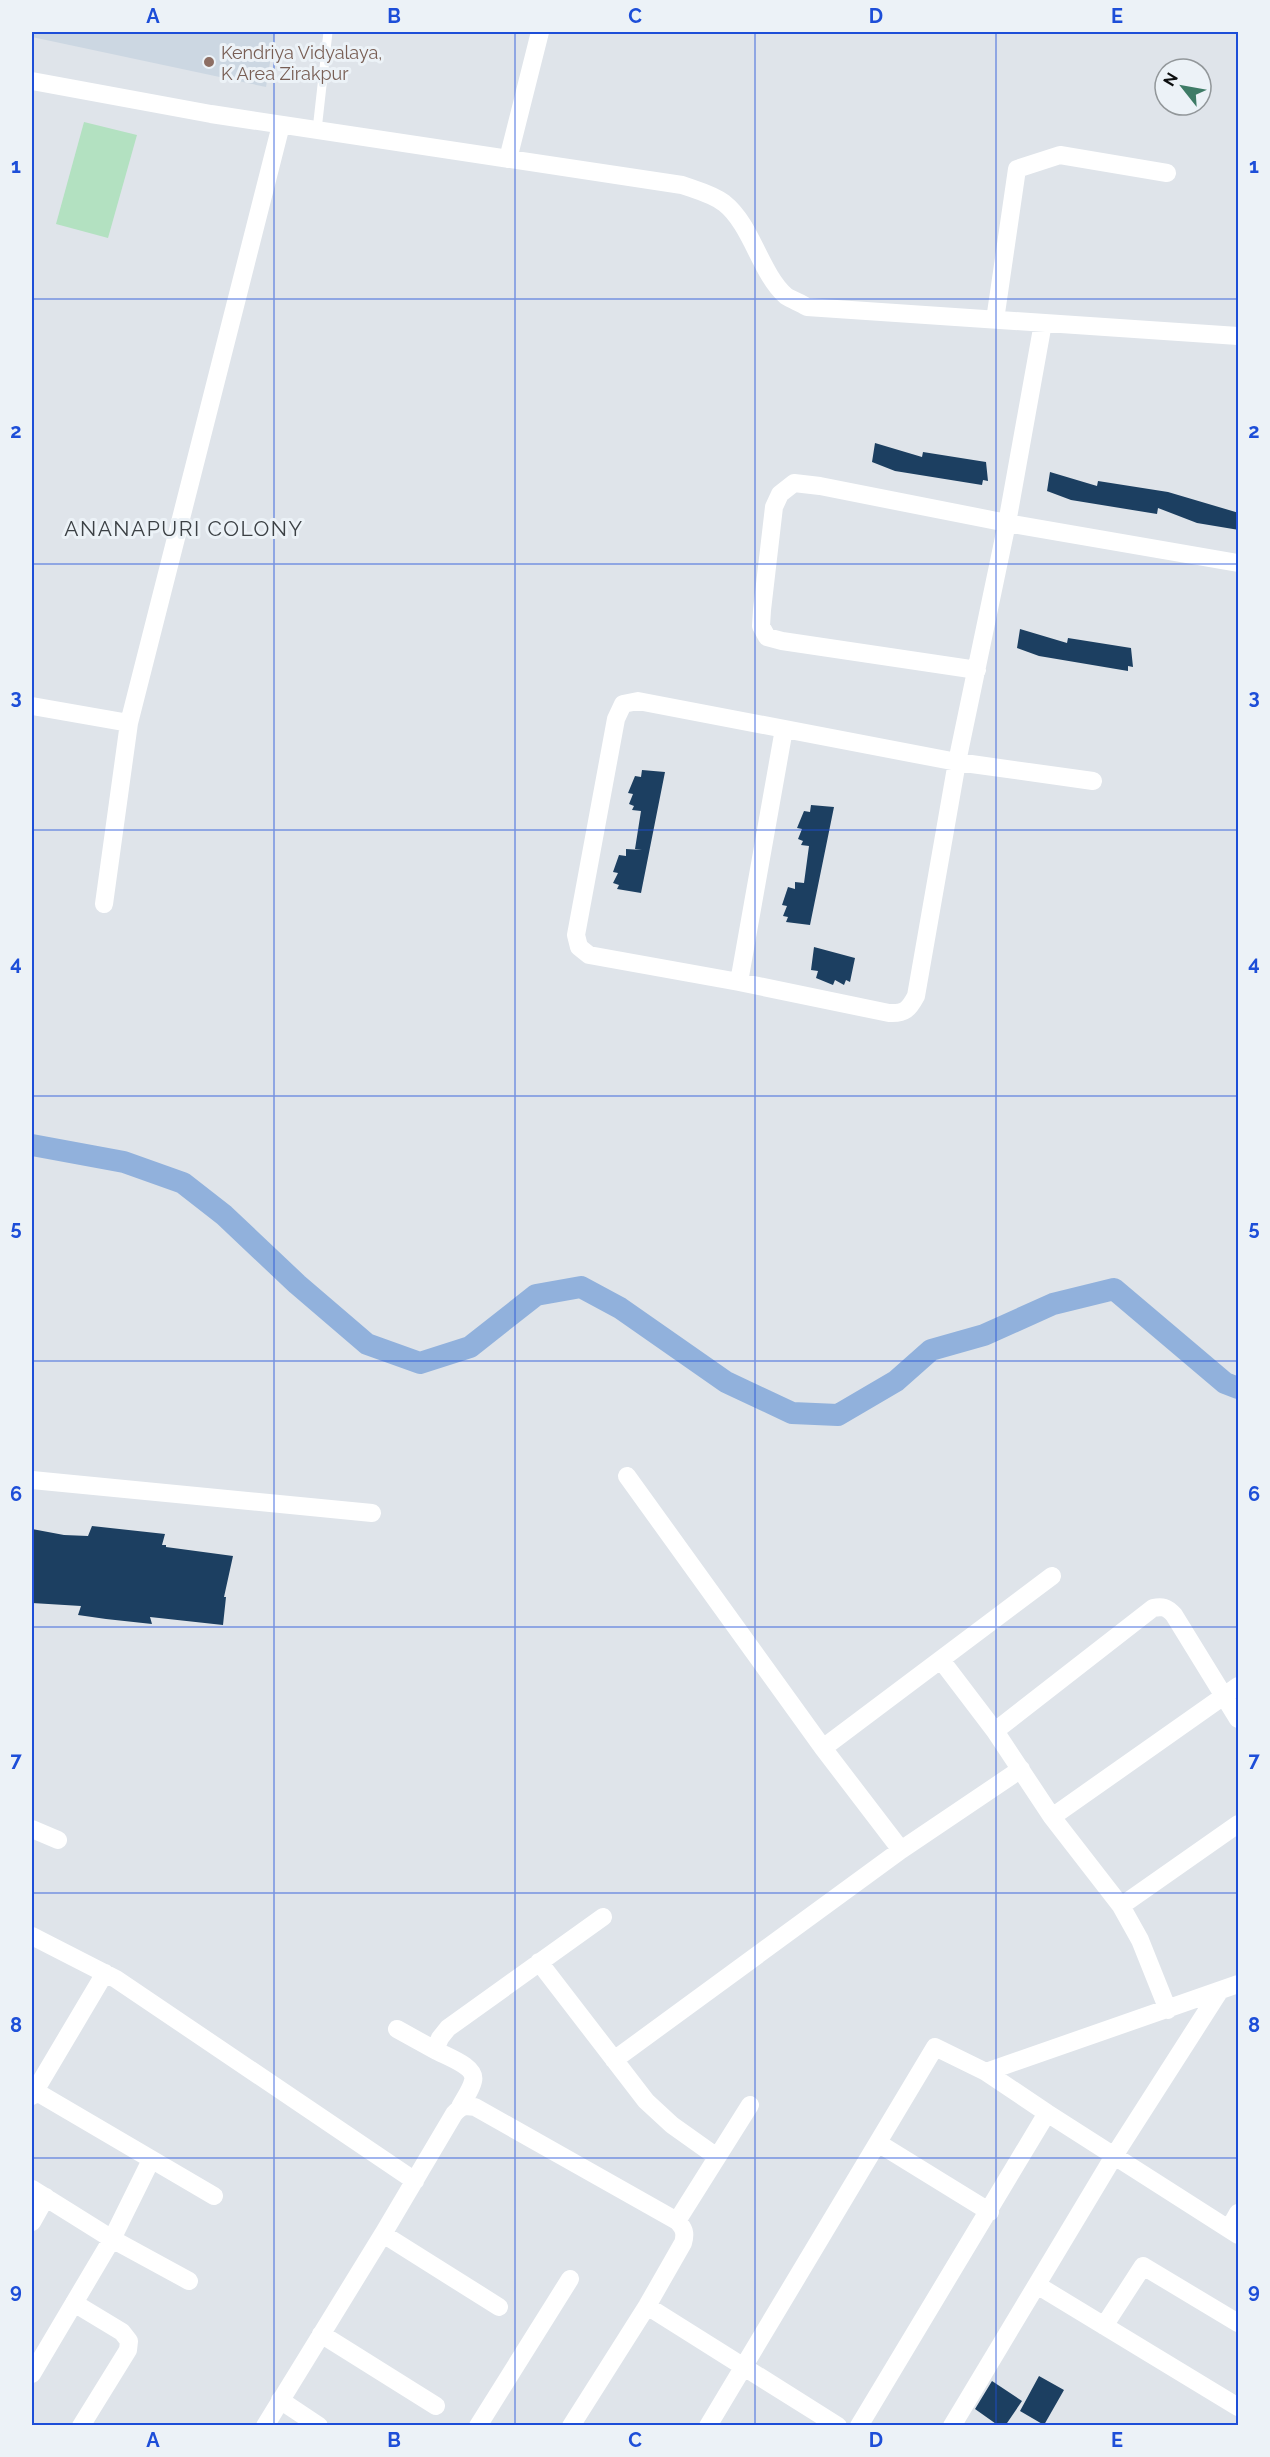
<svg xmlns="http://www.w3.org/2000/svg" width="1270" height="2457" viewBox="0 0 1270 2457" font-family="Raleway,sans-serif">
<rect width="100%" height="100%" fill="#dfe4ea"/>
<path fill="#ccd7e2" d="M32 32H275L266 87 32 37Z"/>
<path fill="#b3e1c1" d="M84 122 137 135 108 238 56 224Z"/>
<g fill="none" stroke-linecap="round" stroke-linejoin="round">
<path stroke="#91b1dc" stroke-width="22" d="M32 1145 124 1162 183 1183 224 1215 297 1284 367 1344 420 1363 470 1347 536 1295 581 1287 620 1308 726 1382 792 1413 838 1415 896 1381 931 1350 984 1335 1053 1304 1114 1289 1225 1383 1238 1388"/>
</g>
<path fill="#1c3f61" d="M875 443 922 457 923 452 986 462 988 481 983 480 982 485 895 471 872 462Z
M1050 472 1097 486 1098 481 1168 492 1239 513V530L1197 523 1158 508 1157 514 1071 500 1047 491Z
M1020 629 1067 643 1068 638 1131 648 1133 667 1128 666V671L1039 656 1017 648Z
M642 770 665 772 641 893 617 889 619 885 613 883 618 873 613 872 619 855 626 856V849L642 850 635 849 641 811 632 810 634 806 629 804 633 794 628 793 635 776 641 777Z
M811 805 834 807 810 925 786 922 788 917 783 916 787 906 782 905 788 887 795 889V882L804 883 809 846 801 845 803 841 798 839 802 829 797 828 804 811 810 812Z
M814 947 855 958 850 982 846 980 844 985 835 980 833 985 816 978 818 971 811 970Z
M92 1526 165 1534 162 1545H166V1547L233 1556 224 1597H226L223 1625 150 1617 152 1624 106 1619 78 1615 81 1606 32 1603V1529L64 1535 88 1536Z
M1039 2376 1064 2390 1044 2425 1020 2411Z
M992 2381 1022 2401 1005 2426H999L975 2409Z"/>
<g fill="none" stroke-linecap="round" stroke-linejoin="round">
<path stroke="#fff" stroke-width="9" d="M317 130 328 32"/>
<path stroke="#fff" stroke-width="18" d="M32 81 211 114 682 185C696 190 712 194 724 203 752 225 760 273 786 296 792 300 801 303 807 307L1238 336
M508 159 540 32
M995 320 1017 169 1060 155 1167 173
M1043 323 1007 523 957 762 916 996C909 1009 905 1014 889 1013L739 982 589 955 579 947 576 935 616 719 623 704 638 701 957 762 1093 781
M977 670 782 641 767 637 761 626 762 610 774 507 780 494 794 483 820 486 1007 523 1238 563
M32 706 129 723
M104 904 129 723 281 125
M739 982 784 729
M627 1476 823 1748 901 1850
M32 1480 372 1513
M941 1660 995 1731
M823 1748 1052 1576
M1052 1817 995 1731 1153 1608C1162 1606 1167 1607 1174 1615L1238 1719
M32 1829 58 1840
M1121 1906 1238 1824
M32 1936 116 1979 415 2181
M539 1962 646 2101 672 2125 717 2157
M1168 2010 1140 1940 1121 1906 1052 1817 1238 1686
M397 2029 435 2050
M614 2060 901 1850 1021 1769
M986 2072 1238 1984
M35 2091 105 1973
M32 2096 35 2091 214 2196
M460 2107C464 2099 471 2090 473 2081 477 2066 445 2056 435 2050L440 2038 448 2028 603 1917
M878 2143 990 2212
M151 2160 112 2239 189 2281
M32 2189 112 2239 32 2374
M677 2221 750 2105
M32 2222 46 2197
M1229 2229 1238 2213
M383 2234 454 2114C461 2106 465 2105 475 2107L677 2221C684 2228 686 2233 683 2243L647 2306 571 2426
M1037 2285 1238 2407
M74 2303 122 2332 129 2341 128 2350 81 2426
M647 2306 838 2426
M1104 2326 1143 2266 1238 2323
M321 2334 436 2406
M280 2400 319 2426
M265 2426 383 2234 499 2307
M478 2426 570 2279
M708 2426 935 2047 986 2072 1047 2113 1238 2235
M859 2426 1047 2113
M952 2426 1114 2156 1219 1992"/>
</g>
<path fill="none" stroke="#1d4ed8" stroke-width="1.5" stroke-opacity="0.55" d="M274 32V2426M515 32V2426M755 32V2426M996 32V2426M32 299H1238M32 564H1238M32 830H1238M32 1096H1238M32 1361H1238M32 1627H1238M32 1893H1238M32 2158H1238"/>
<circle fill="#8d6e63" stroke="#ecf2f7" stroke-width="2" cx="209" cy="62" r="6"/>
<g text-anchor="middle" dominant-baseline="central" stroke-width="6" stroke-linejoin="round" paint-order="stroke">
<g font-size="18" fill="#785e54" stroke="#ecf2f7" text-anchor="start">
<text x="221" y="52">Kendriya Vidyalaya,<tspan x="221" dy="21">K Area Zirakpur</tspan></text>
</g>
<g font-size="21" letter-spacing="1.5" fill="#3c4145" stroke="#ecf2f7">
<text x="184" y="528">ANANAPURI COLONY</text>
</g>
</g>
<rect width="1270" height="2457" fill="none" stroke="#ecf2f7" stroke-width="66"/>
<g transform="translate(1183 87) rotate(301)"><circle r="28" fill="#ecf2f7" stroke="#92979a" stroke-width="1.5"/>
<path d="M0-4.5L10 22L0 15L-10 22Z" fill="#3e7b66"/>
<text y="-9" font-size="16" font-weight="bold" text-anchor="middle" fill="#0c0e0f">N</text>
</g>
<rect x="33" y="33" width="1204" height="2391" fill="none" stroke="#1d4ed8" stroke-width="2"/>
<g font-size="20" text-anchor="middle" font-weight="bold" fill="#1d4ed8">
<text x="153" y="23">A</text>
<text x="394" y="23">B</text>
<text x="635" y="23">C</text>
<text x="876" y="23">D</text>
<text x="1117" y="23">E</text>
<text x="16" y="173">1</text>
<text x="1254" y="173">1</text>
<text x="16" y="438">2</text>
<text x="1254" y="438">2</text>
<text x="16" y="704">3</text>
<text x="1254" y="704">3</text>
<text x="16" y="970">4</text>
<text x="1254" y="970">4</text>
<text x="16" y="1235">5</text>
<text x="1254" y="1235">5</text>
<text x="16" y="1501">6</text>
<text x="1254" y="1501">6</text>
<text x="16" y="1767">7</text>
<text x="1254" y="1767">7</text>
<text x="16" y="2032">8</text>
<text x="1254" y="2032">8</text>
<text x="16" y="2298">9</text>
<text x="1254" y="2298">9</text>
<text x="153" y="2447">A</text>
<text x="394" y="2447">B</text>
<text x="635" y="2447">C</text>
<text x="876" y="2447">D</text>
<text x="1117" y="2447">E</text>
</g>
</svg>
